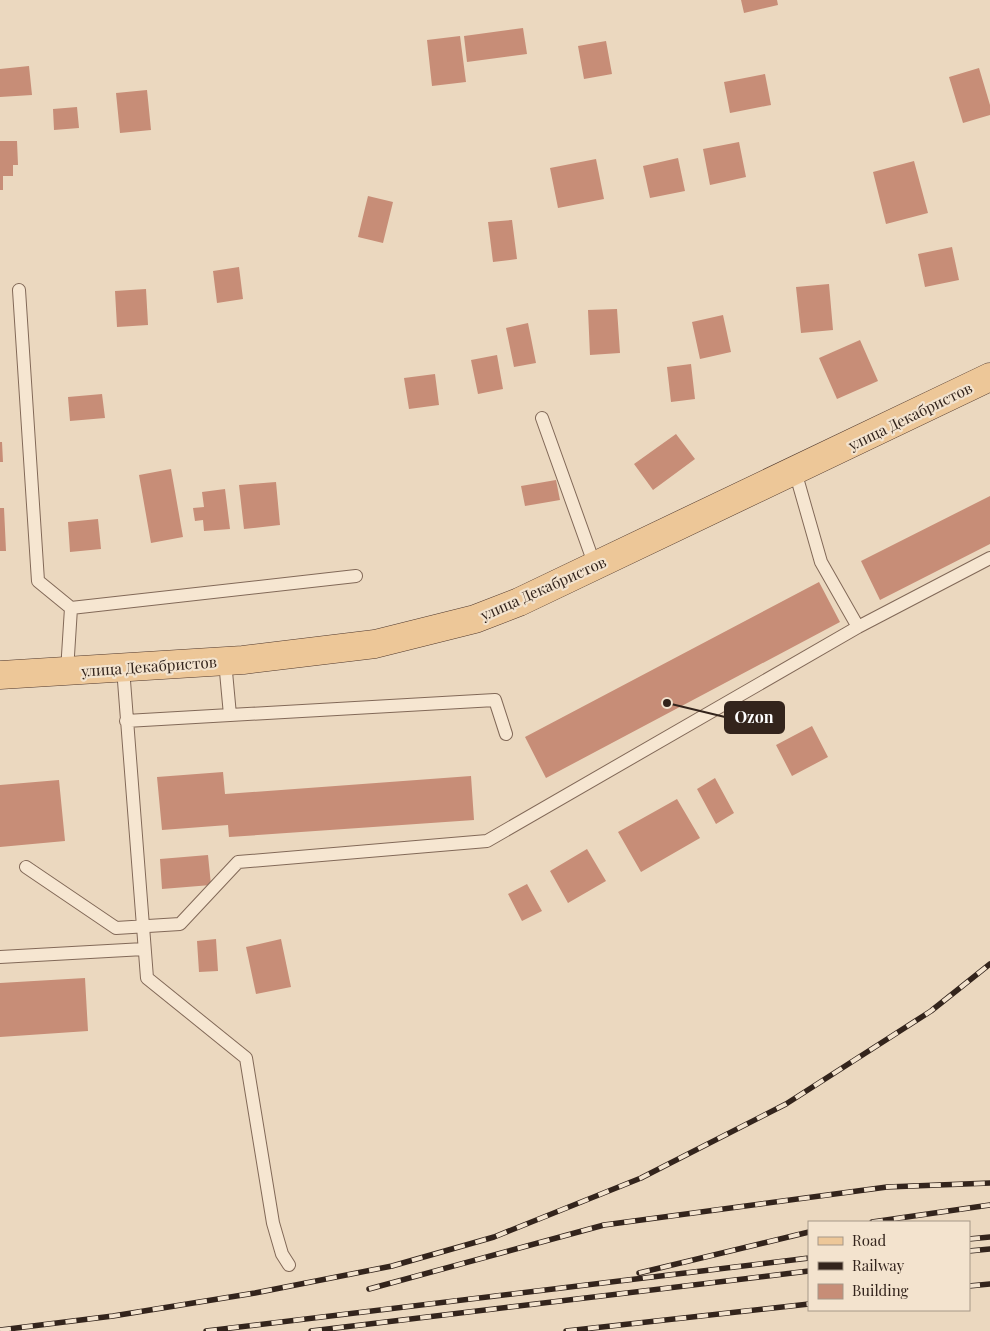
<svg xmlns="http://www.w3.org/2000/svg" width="990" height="1331" viewBox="0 0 990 1331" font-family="'Playfair Display',serif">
<rect width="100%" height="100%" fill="#ebd8bf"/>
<path fill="#c78d77" d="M741 0H777L778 5 744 13Z
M523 28 527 54 467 62 464 36Z
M460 36 466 82 432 86 427 40Z
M606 41 612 74 584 79 578 46Z
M29 66 32 95 0 97V69Z
M979 68 990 105V115L963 123 949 77Z
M765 74 771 105 730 113 724 82Z
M147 90 151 130 120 133 116 93Z
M77 107 79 128 54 130 53 109Z
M0 141H17L18 165H13V176H3V190H0Z
M739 142 746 177 710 185 703 149Z
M678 158 685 191 650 198 643 166Z
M596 159 604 199 558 208 550 168Z
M914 161 928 213 886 224 873 172Z
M368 196 393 202 383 243 358 237Z
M512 220 517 259 493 262 488 222Z
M952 247 959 280 925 287 918 254Z
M239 267 243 299 217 303 213 271Z
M829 284 833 330 801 333 796 287Z
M146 289 148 325 117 327 115 291Z
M617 309 620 353 590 355 588 310Z
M723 315 731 352 700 359 692 322Z
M528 323 536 363 514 367 506 328Z
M860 340 878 381 837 399 819 358Z
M497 355 503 389 478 394 471 360Z
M691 364 695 399 671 402 667 367Z
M435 374 439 405 409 409 404 378Z
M102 394 105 418 70 421 68 397Z
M676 434 695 459 653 490 634 464Z
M0 442H2L3 462H0Z
M171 469 183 537 151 543 139 475Z
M556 480 560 500 525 506 521 486Z
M276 482 280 525 244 529 239 485Z
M225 489 230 529 204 531 203 520 195 521 193 508 204 507 202 492Z
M990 496V544L880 600 861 561Z
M0 508H4L6 551H0Z
M98 519 101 549 70 552 68 522Z
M819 582 840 622 546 778 525 737Z
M812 726 828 757 792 776 776 745Z
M223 772 225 794 471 776 474 820 229 837 228 825 162 830 157 777Z
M715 778 734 813 716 824 697 789Z
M59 780 65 841 0 847V785Z
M677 799 700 838 641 872 618 832Z
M587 849 606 881 568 903 550 871Z
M208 855 211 885 162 889 160 859Z
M527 884 542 911 522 921 508 894Z
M216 939 218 971 199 972 197 941Z
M281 939 291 987 256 994 246 947Z
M85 978 88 1031 0 1037V983Z"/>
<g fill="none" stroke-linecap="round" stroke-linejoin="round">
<g stroke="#826958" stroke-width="14">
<path id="lane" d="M19 290 38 581 71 608 67 671
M542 418 595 566
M795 471 821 562 858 627
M71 608 356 576
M123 668 147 978 246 1058 273 1223 282 1254 289 1265
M230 715 495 700 506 734
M126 721 230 715 225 661
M26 867 116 928 180 924 238 862 487 841 858 627 990 558
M0 957 144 949"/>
</g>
<g stroke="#50382d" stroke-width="29">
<path id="primary" d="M0 675 243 660 375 644 475 619 519 602 990 377"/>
</g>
<use href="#lane" stroke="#f6e6d1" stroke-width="12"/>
<use href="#primary" stroke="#edc798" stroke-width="28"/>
<g stroke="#33241c" stroke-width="5.5">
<path id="rail" d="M872 1222 990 1205
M969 1239 990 1237
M969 1251 990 1249
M639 1273 809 1232
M969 1286 990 1284
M369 1289 604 1225 887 1187 990 1183
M0 1330 113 1316 255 1293 392 1266 494 1237 641 1178 786 1104 931 1011 990 964
M206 1331 809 1258
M311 1331 809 1271
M566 1331 809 1304"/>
</g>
<use href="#rail" stroke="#f3e3ce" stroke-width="4" stroke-dasharray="11" stroke-linecap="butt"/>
</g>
<g text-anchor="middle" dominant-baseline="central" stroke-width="4.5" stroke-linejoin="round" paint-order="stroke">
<g font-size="15" fill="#33241c" stroke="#f3e3ce">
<text transform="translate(910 416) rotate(-26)">улица Декабристов</text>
<text transform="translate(543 588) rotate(-24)">улица Декабристов</text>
<text transform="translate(149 666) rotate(-4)">улица Декабристов</text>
</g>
</g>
<path fill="none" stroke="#33241c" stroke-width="2" d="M667 703L725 717"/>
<circle fill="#33241c" stroke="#f3e3ce" stroke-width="2" cx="667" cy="703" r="5"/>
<rect fill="#33241c" stroke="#33241c" stroke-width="2" x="725" y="702" width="59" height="31" rx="5"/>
<g font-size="16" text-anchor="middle" font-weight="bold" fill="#fff">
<text x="754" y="723">Ozon</text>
</g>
<rect x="808" y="1221" width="162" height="90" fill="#f3e3ce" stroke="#a69787"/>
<rect x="818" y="1237" width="25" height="8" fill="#edc798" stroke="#a69787"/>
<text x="852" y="1246" font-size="15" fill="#33241c">Road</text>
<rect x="818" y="1262" width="25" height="8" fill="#33241c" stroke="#a69787"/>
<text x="852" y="1271" font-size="15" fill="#33241c">Railway</text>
<rect x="818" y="1284" width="25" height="15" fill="#c78d77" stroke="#a69787"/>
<text x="852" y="1296" font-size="15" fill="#33241c">Building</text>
</svg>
